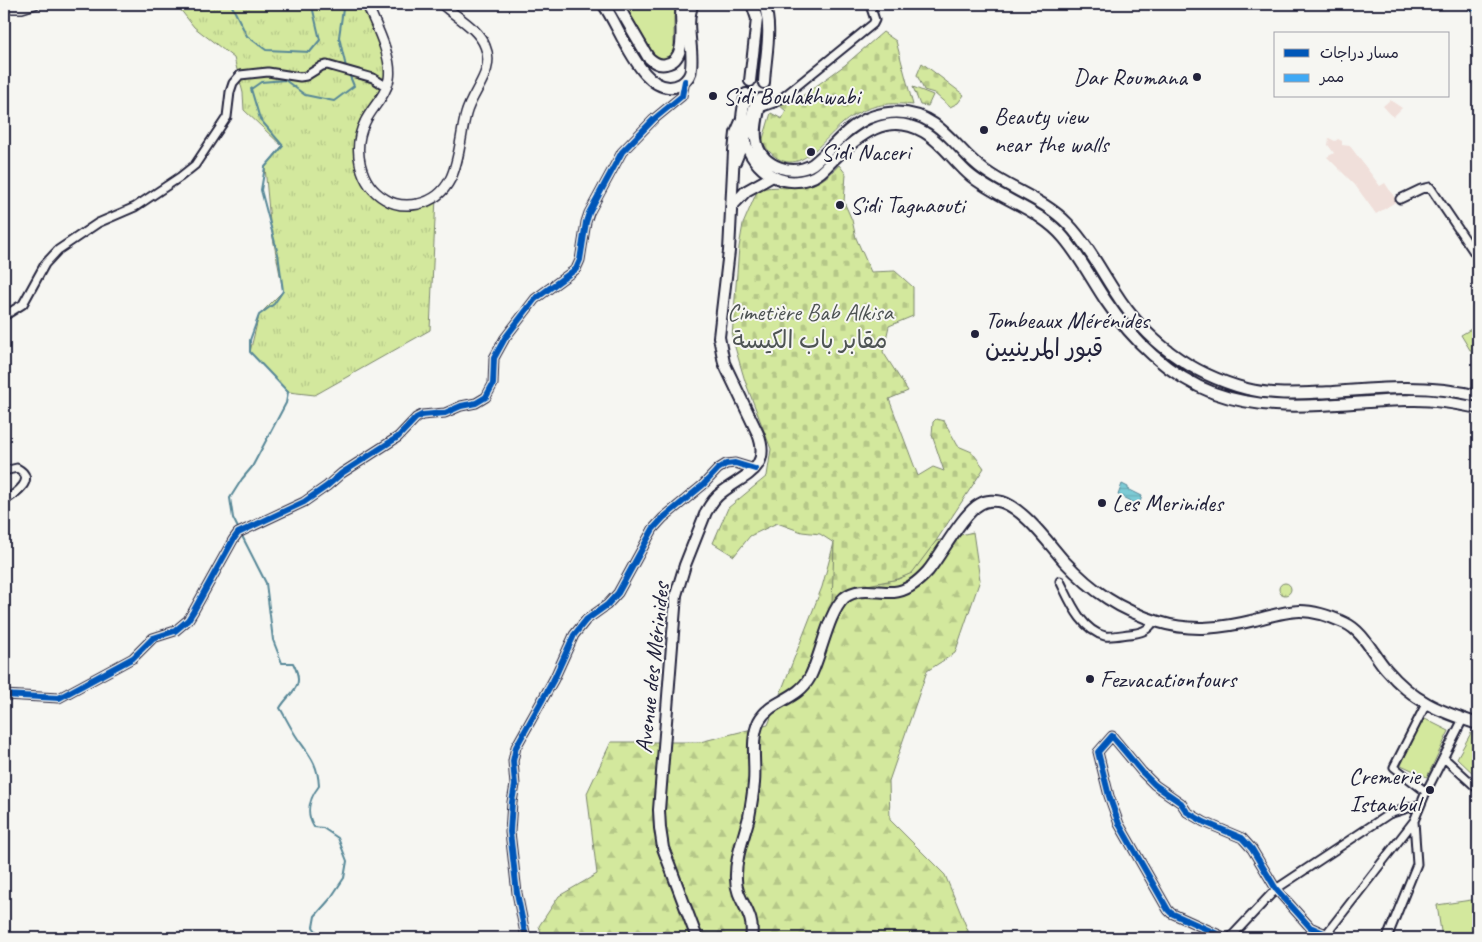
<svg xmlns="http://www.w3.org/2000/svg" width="1482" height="942" viewBox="0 0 1482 942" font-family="Caveat,'Playpen Sans Arabic',sans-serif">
<defs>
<pattern id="grass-tufts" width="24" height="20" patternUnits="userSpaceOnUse" patternTransform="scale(1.25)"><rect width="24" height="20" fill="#d3e89d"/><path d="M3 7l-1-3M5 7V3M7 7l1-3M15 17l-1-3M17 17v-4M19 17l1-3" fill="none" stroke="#b5c788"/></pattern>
<pattern id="forest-firs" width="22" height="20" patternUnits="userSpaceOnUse" patternTransform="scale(1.25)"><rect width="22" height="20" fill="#d3e89d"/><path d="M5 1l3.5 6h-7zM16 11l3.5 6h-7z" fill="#b5c788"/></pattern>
<pattern id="cemetery-stones" width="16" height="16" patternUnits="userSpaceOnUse" patternTransform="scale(1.25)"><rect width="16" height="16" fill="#d3e89d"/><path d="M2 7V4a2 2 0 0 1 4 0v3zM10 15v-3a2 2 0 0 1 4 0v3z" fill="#b5c788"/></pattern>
<pattern id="water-rules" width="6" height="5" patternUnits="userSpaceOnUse" patternTransform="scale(1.25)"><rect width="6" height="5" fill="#7bcbd5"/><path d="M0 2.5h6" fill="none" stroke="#6aaeb8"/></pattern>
</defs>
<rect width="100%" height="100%" fill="#f6f6f2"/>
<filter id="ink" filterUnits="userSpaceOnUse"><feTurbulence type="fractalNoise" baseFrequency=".02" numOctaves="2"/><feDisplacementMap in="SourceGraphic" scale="10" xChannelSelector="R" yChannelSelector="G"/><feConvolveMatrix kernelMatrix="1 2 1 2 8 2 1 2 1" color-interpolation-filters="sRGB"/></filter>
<g filter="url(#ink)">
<path fill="#f0dfda" d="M1390 100 1402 108 1393 117 1383 106Z
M1329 138 1335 141 1338 139 1342 141V145L1350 146 1380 186 1385 183 1397 201 1376 214 1355 185 1327 157 1334 153 1328 145Z"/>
<path fill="url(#grass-tufts)" stroke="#7a856c" d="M176 4H365L387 57 382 97 360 136V180L391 205 436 197 430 330 315 395 288 392 250 352 259 315 283 291 270 222 265 167 282 146 244 110 243 93 234 58 194 27Z
M1279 589a6 6 0 1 1 12 0a6 6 0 1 1-12 0Z"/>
<path fill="url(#forest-firs)" stroke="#7a856c" d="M973 532 980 580 955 653 927 671 889 781 890 820 945 875 971 938H543L539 926 559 896 597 874 587 793 611 742H700L768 725 822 587 834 543 833 604 852 588 898 579 911 573 936 541Z"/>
<path fill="url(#cemetery-stones)" stroke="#7a856c" d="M883 32 896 41 913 105C890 102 874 104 853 116 823 133 797 193 762 142L771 113 782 119 786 111 779 105 801 97 845 65Z
M922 63 964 95 958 103 950 107 934 93 924 90 917 75Z
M913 87 933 95 928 106 920 105Z
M839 165 846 174 844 202 852 220 856 238 871 272 895 271 913 287V316L889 326 883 352 908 391 889 399 918 476 933 467 944 471 932 435 933 422 936 419 944 421 958 446 972 452 984 468 936 541 912 573 898 579 852 588 832 604 834 543 820 534 802 532 777 523 750 536 734 556 713 543 728 508 767 476 771 449 745 381 732 337 739 247 743 224 758 189C793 183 811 197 839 165Z"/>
<path fill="#d3e89d" stroke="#7a856c" d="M624 4H676L674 17V50L666 61 655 56Z
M1478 325V363L1461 335Z
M1423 718 1449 731 1427 777 1401 765Z
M1471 733 1478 736V778L1457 758Z
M1478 899V938H1442L1437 905Z"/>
<path fill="url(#water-rules)" stroke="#578797" d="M1122 484 1128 487V489L1142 496 1139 505 1118 495Z"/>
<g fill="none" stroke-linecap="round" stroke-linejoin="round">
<path stroke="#578797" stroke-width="2" d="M231 4 247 36 266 50 310 52 320 40 312 6 309 4
M342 4 343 9 339 37 346 67
M239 530 233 518 230 498 242 479 252 467 286 403 288 392 250 352V340L259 315 274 304 283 291 278 254 261 190 265 167 283 146 260 119 251 89 261 82 285 80 305 95 334 101 354 86 349 74
M241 534 266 583 273 640 282 663H293C306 688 291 690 280 708 286 718 291 729 298 739 310 756 318 764 319 786 309 799 305 812 314 827L323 828 338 838 347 861 344 878 330 899 315 916 313 927 321 938"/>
<g stroke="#22223b" stroke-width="11">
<path id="minor" d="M760 108 777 102 873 24 875 20 871 8 873 4
M1400 199 1421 189 1430 187 1478 258
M4 316 23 304 45 264 58 250 98 223 135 207 180 177 195 165 227 117 230 92 233 83 240 75 268 72 300 77 306 76 322 66 327 65 373 78 387 87
M4 471 17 468C38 479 15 494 4 501
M1060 581C1070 601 1081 630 1105 636 1112 637 1121 635 1129 634 1140 633 1149 631 1154 620
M4 695 59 698 133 658 153 638 175 631 188 620 193 612 233 540 238 533 304 502 327 486 342 473 398 437 416 418 422 415 445 413 461 406 476 403 486 397 493 384 494 358 505 338 535 299 576 269 580 260 586 222 589 213 622 152 654 119 682 96 685 81
M1444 758 1478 789
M1426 792 1394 767 1426 704
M1324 937 1414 821 1426 792 1463 719
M526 938 517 893 510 832 512 802 515 785 513 761 516 747 554 679 574 635 586 620 607 605 618 593 653 529 663 518 703 485 718 469 726 464 735 463 755 469
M1226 938 1171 913 1168 910 1119 824 1109 796 1098 752 1112 736 1142 772 1155 785 1181 803 1187 812 1204 822 1242 838 1252 849 1276 889 1310 927 1335 938
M1230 938 1276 889 1389 814 1421 804
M1387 938 1417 864 1414 821"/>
</g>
<g stroke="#22223b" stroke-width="12">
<path id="tertiary" d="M367 4C375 24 393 57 389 79 386 96 372 107 365 122 352 148 359 184 385 199 394 205 407 206 418 204 461 195 457 147 466 114 472 91 496 71 485 46 478 28 456 17 442 4
M4 8H22L35 4"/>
</g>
<g stroke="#22223b" stroke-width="14">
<path id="secondary" d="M735 162 748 131 756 100
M697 938 663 848 660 828 659 810 676 595 685 565 706 512C710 505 714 498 721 493 743 475 772 470 758 434L724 363 719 337 729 251 734 151 736 133 742 119
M751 938C756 912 736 902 736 879 735 858 744 837 749 817 751 806 753 794 754 783 756 763 750 740 759 721 770 700 797 701 810 677 821 656 828 613 844 598 858 586 878 593 894 592 907 591 919 581 928 571 941 555 963 513 980 504 986 500 996 500 1002 502 1024 509 1049 544 1064 561 1093 592 1120 610 1159 622 1191 632 1223 628 1255 620 1269 616 1286 611 1300 611 1315 611 1332 617 1345 623 1363 631 1373 654 1386 669 1414 702 1439 711 1478 724"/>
</g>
<g stroke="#22223b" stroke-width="14">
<path id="primary" d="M603 4C620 25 644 104 681 84 687 80 691 75 691 68 694 47 684 24 693 4
M617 4 648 57C653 62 659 66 666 64 690 59 678 21 682 4
M764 4C773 29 765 57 764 83
M750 81 757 19 752 4
M746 94C744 105 741 115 742 126 744 159 773 190 808 179 819 176 826 167 834 159 860 135 887 111 924 132 943 143 955 163 971 176 1001 200 1040 209 1064 238 1080 257 1092 280 1106 301 1132 340 1169 376 1214 393 1277 416 1344 401 1409 400 1433 399 1455 403 1478 408
M761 99C759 112 753 130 757 144 763 167 793 177 813 164 826 154 837 140 849 130 873 110 908 106 934 124 953 137 965 157 984 170 1011 190 1044 199 1068 224 1087 244 1100 269 1115 292 1146 341 1191 374 1247 389 1275 396 1305 393 1333 392 1382 388 1430 384 1478 396
M732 206 746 191 773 176"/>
</g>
<use href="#minor" stroke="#f6f6f2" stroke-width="7"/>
<use href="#tertiary" stroke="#f6f6f2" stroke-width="9"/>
<use href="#secondary" stroke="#f6f6f2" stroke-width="10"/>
<use href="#primary" stroke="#f6f6f2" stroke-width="10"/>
<path stroke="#3fa9f5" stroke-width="5" stroke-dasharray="10 5" stroke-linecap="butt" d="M1466 4 1478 14"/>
<g stroke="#f6f6f2" stroke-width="9">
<path id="cycleway" d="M4 695 59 698 133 658 153 638 175 631 188 620 193 612 233 540 238 533 304 502 327 486 342 473 398 437 416 418 422 415 445 413 461 406 476 403 486 397 493 384 494 358 505 338 535 299 576 269 580 260 586 222 589 213 622 152 654 119 682 96 685 81
M526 938 517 893 510 832 512 802 515 785 513 761 516 747 554 679 574 635 586 620 607 605 618 593 653 529 663 518 703 485 718 469 726 464 735 463 755 469
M1226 938 1171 913 1168 910 1119 824 1109 796 1098 752 1112 736 1142 772 1155 785 1181 803 1187 812 1204 822 1242 838 1252 849 1276 889 1310 927 1335 938"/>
</g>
<use href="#cycleway" stroke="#0057b8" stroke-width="6"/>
</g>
</g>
<g fill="#22223b" stroke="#f6f6f2" stroke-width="2">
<circle cx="1197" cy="77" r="5"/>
<circle cx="713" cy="96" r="5"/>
<circle cx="984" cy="130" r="5"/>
<circle cx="811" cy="152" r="5"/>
<circle cx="840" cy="205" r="5"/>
<circle cx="975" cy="334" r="5"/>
<circle cx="1102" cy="503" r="5"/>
<circle cx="1090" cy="679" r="5"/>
<circle cx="1430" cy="790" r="5"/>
</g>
<g text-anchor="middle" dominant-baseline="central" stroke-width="4" stroke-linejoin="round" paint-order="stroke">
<g font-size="24" fill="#22223b" stroke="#f6f6f2" text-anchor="start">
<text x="1187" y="77" text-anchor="end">Dar Roumana</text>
<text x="723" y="96">Sidi Boulakhwabi</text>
<text x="994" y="116">Beauty view<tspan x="994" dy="28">near the walls</tspan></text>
<text x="821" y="152">Sidi Naceri</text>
<text x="850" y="205">Sidi Tagnaouti</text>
<text x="985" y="320">Tombeaux Mérénides<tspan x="985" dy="28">قبور المرينيين</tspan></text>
<text x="1112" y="503">Les Merinides</text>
<text x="1100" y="679">Fezvacationtours</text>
<text x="1420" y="776" text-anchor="end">Cremerie<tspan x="1420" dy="28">Istanbul</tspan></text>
</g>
<g font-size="24" fill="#4e5454" stroke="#f6f6f2">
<text x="810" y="312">Cimetière Bab Alkisa<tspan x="810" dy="28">مقابر باب الكيسة</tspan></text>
</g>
<g font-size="24" fill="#22223b" stroke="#f6f6f2">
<text transform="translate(652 668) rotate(-84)">Avenue des Mérinides</text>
</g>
</g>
<rect width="1482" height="942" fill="none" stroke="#f6f6f2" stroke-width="20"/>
<rect x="10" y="10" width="1462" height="922" fill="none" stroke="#22223b" stroke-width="2" filter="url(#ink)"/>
<rect x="1274" y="32" width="175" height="65" fill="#f6f6f2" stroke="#a1a1a9"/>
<rect x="1284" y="49" width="25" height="8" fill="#0057b8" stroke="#a1a1a9"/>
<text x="1320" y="58" font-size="15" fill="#22223b">مسار دراجات</text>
<rect x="1284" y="74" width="25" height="8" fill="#3fa9f5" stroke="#a1a1a9"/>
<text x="1320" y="82" font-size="15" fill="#22223b">ممر</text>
</svg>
